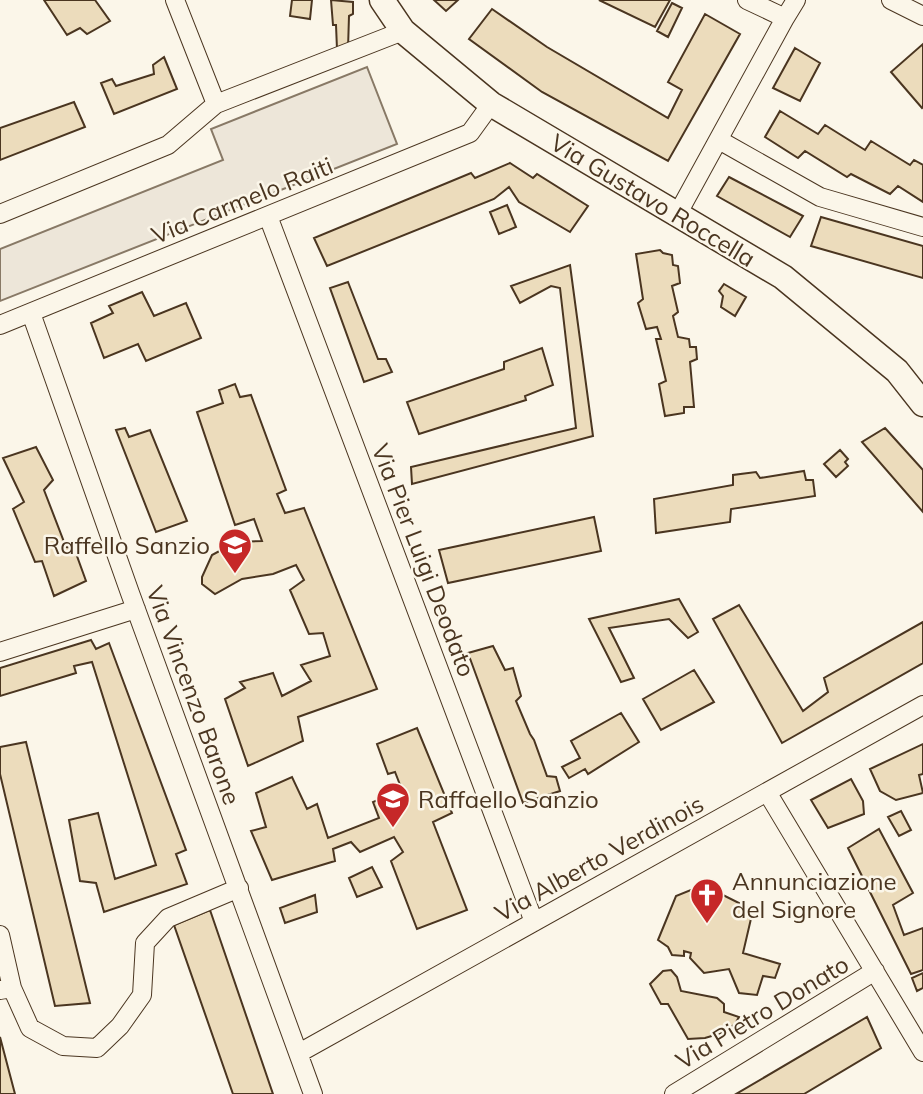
<svg xmlns="http://www.w3.org/2000/svg" width="923" height="1094" viewBox="0 0 923 1094" font-family="Mulish,sans-serif">
<rect width="100%" height="100%" fill="#fbf6e9"/>
<path fill="#ede6d9" stroke="#887966" stroke-width="2" d="M367 67 397 144 0 301V249L223 160 211 129Z"/>
<path fill="#ecdcbc" stroke="#4a3520" stroke-width="2" d="M44 0H95L110 21 87 34 80 28 67 35Z
M292 0H312L310 19 290 16Z
M331 0 353 2V14L349 16 348 49H337L336 25H333Z
M434 0H458L446 11Z
M599 0H670L655 27Z
M672 3 682 8 668 37 657 31Z
M492 9 547 47 668 118 682 90 668 82 705 14 740 34 668 161 542 92 469 39Z
M923 44V107L922 108 891 72Z
M795 48 820 63 800 101 773 88Z
M164 57 177 89 114 114 101 83 112 79 116 86 154 74 153 65Z
M74 102 85 127 0 160V128Z
M780 111 818 134 825 125 865 150 871 141 910 165 914 160 923 165V202L898 186 890 194 851 174 847 177 805 151 798 158 765 137Z
M510 163 533 178 537 174 588 206 570 232 519 202 509 187 494 199 327 266 314 238 471 173 475 178Z
M729 177 803 216 790 237 717 196Z
M507 205 516 227 499 234 490 212Z
M821 217 923 246V278L811 246Z
M660 250 663 253 672 255 673 265 678 266 680 283 672 286 678 312 673 316 678 337 689 339 690 347H696L697 359 690 362 694 407H684V413L665 416 659 384 666 381 656 339H661L657 327 646 329 638 303 643 299 636 254Z
M570 265 593 436 412 484 411 467 576 428 560 288 551 286 520 303 511 286Z
M348 282 378 359H386L392 372 364 382 330 288Z
M724 284 746 297 735 316 721 307 723 296 719 291Z
M142 292 154 316 186 303 201 338 146 361 138 344 104 358 91 323 113 313 109 306Z
M542 348 553 385 525 396 526 400 419 434 407 402 504 369V362Z
M235 384 240 397 251 395 286 490 277 494 285 513 304 508 377 689 298 717 303 741 248 766 225 699 245 688 240 682 273 673 282 696 311 681 301 665 330 656 323 633 309 634 290 590 304 580 296 565 273 574 242 579 215 594 202 584V577L212 555 236 542 262 541 254 519 235 525 197 412 223 403 219 390Z
M125 428 129 437 150 430 187 521 156 532 116 430Z
M885 428 923 470V512L862 442Z
M36 447 53 480 44 490 66 547 74 548 86 581 54 596 42 561 35 562 13 509 24 502 3 458Z
M840 450 848 459 845 462 848 466 836 477 824 464Z
M804 471 806 480H813L815 496 731 509 730 522 656 533 654 499 733 485V475L756 472 760 478Z
M594 517 601 551 448 583 439 550Z
M679 599 698 632 688 638 669 619 609 628 634 678 621 682 589 619Z
M739 605 803 711 828 692 824 678 923 622V663L782 743 713 619Z
M91 640 96 649 109 643 186 850 176 854 187 884 104 912 96 883 80 881 69 820 98 813 115 879 156 865 92 662 74 666 76 673 0 696V668Z
M493 646 505 670 513 668 521 696 516 701 530 734 534 740 547 776 556 777 560 791 523 803 468 653Z
M694 670 714 702 661 730 643 699Z
M621 713 639 742 588 774 585 769 569 778 562 767 580 758 571 741Z
M417 728 452 813 433 822 467 910 417 929 391 861 403 852 394 837 360 852 351 842 333 849 335 861 272 880 251 831 266 827 256 793 292 777 307 809 317 804 328 838 379 818 373 802 402 790 395 772 388 774 377 744Z
M26 742 90 1003 55 1006 0 774V747Z
M923 744V774L919 775 923 793 896 800 880 791 870 769Z
M851 779 863 801 864 814 828 828 811 800Z
M901 811 911 830 899 836 888 817Z
M879 829 913 893 893 905 904 935 923 928V970L911 974 848 848Z
M372 867 382 887 357 897 349 878Z
M703 885 753 910 743 953 780 964 775 978 763 976 757 995 739 993 729 969 704 973 690 958 691 953 684 951V956L672 955 668 947 658 940 676 896Z
M315 895 317 912 285 923 280 908Z
M210 910 273 1094H233L174 925Z
M671 970 677 977 681 991 717 998 724 1004V1012L739 1017 735 1024 725 1032 705 1038 688 1039 668 1004H661L650 984 663 971Z
M923 973V988L917 991 912 978Z
M867 1017 881 1048 804 1094H736Z
M0 1037 15 1094H0Z"/>
<g fill="none" stroke-linecap="round" stroke-linejoin="round">
<g stroke="#4a3520" stroke-width="20">
<path id="street" d="M175 0 216 104
M747 0 785 18 796 0
M891 0 923 16
M719 140 820 197 923 227
M0 214 168 145 216 104 403 31
M677 215 785 18
M268 216 534 922
M31 313 130 593 313 1094
M0 325 470 133 491 104
M0 652 136 609
M767 792 923 1052
M0 935 12 988
M0 990 12 988 30 1028 63 1046 97 1048 120 1026 142 995 145 943 168 918 239 888
M299 1053 923 705
M674 1094 875 971"/>
</g>
<g stroke="#4a3520" stroke-width="27">
<path id="secondary" d="M382 0 403 31 491 104 783 277 897 371 923 404"/>
</g>
<use href="#street" stroke="#fbf6e9" stroke-width="18"/>
<use href="#secondary" stroke="#fbf6e9" stroke-width="24"/>
</g>
<defs>
<g id="school-pin" transform="scale(1.75)"><path d="M0 17L-7.5 6A9.5 9.5 0 1 1 7.5 6Z" fill="#c62828" stroke="#fbf6e9"/><path d="M0-5L7-2L0 1L-7-2ZM-4 1L0 2.5L4 1V4Q0 6-4 4Z" fill="#fff"/></g>
<g id="church-pin" transform="scale(1.75)"><path d="M0 17L-7.5 6A9.5 9.5 0 1 1 7.5 6Z" fill="#c62828" stroke="#fbf6e9"/><path d="M-1.2-6h2.4v3.5h3.3v2.4h-3.3V6h-2.4V-.1h-3.3v-2.4h3.3Z" fill="#fff"/></g>
</defs>
<g fill-rule="evenodd">
<use href="#school-pin" x="235" y="545"/>
<use href="#school-pin" x="393" y="799"/>
<use href="#church-pin" x="707" y="895"/>
</g>
<g text-anchor="middle" dominant-baseline="central" stroke-width="5" stroke-linejoin="round" paint-order="stroke">
<g font-size="24" fill="#4a3520" stroke="#fbf6e9">
<text transform="translate(242 200) rotate(-22)">Via Carmelo Raiti</text>
<text transform="translate(653 200) rotate(31)">Via Gustavo Roccella</text>
<text transform="translate(424 560) rotate(69)">Via Pier Luigi Deodato</text>
<text transform="translate(194 695) rotate(70)">Via Vincenzo Barone</text>
<text transform="translate(599 858) rotate(-29)">Via Alberto Verdinois</text>
<text transform="translate(762 1012) rotate(-31)">Via Pietro Donato</text>
</g>
<g font-size="24" fill="#4a3520" stroke="#fbf6e9" text-anchor="start">
<text x="210" y="545" text-anchor="end">Raffello Sanzio</text>
<text x="418" y="799">Raffaello Sanzio</text>
<text x="732" y="881">Annunciazione<tspan x="732" dy="28">del Signore</tspan></text>
</g>
</g>
</svg>
